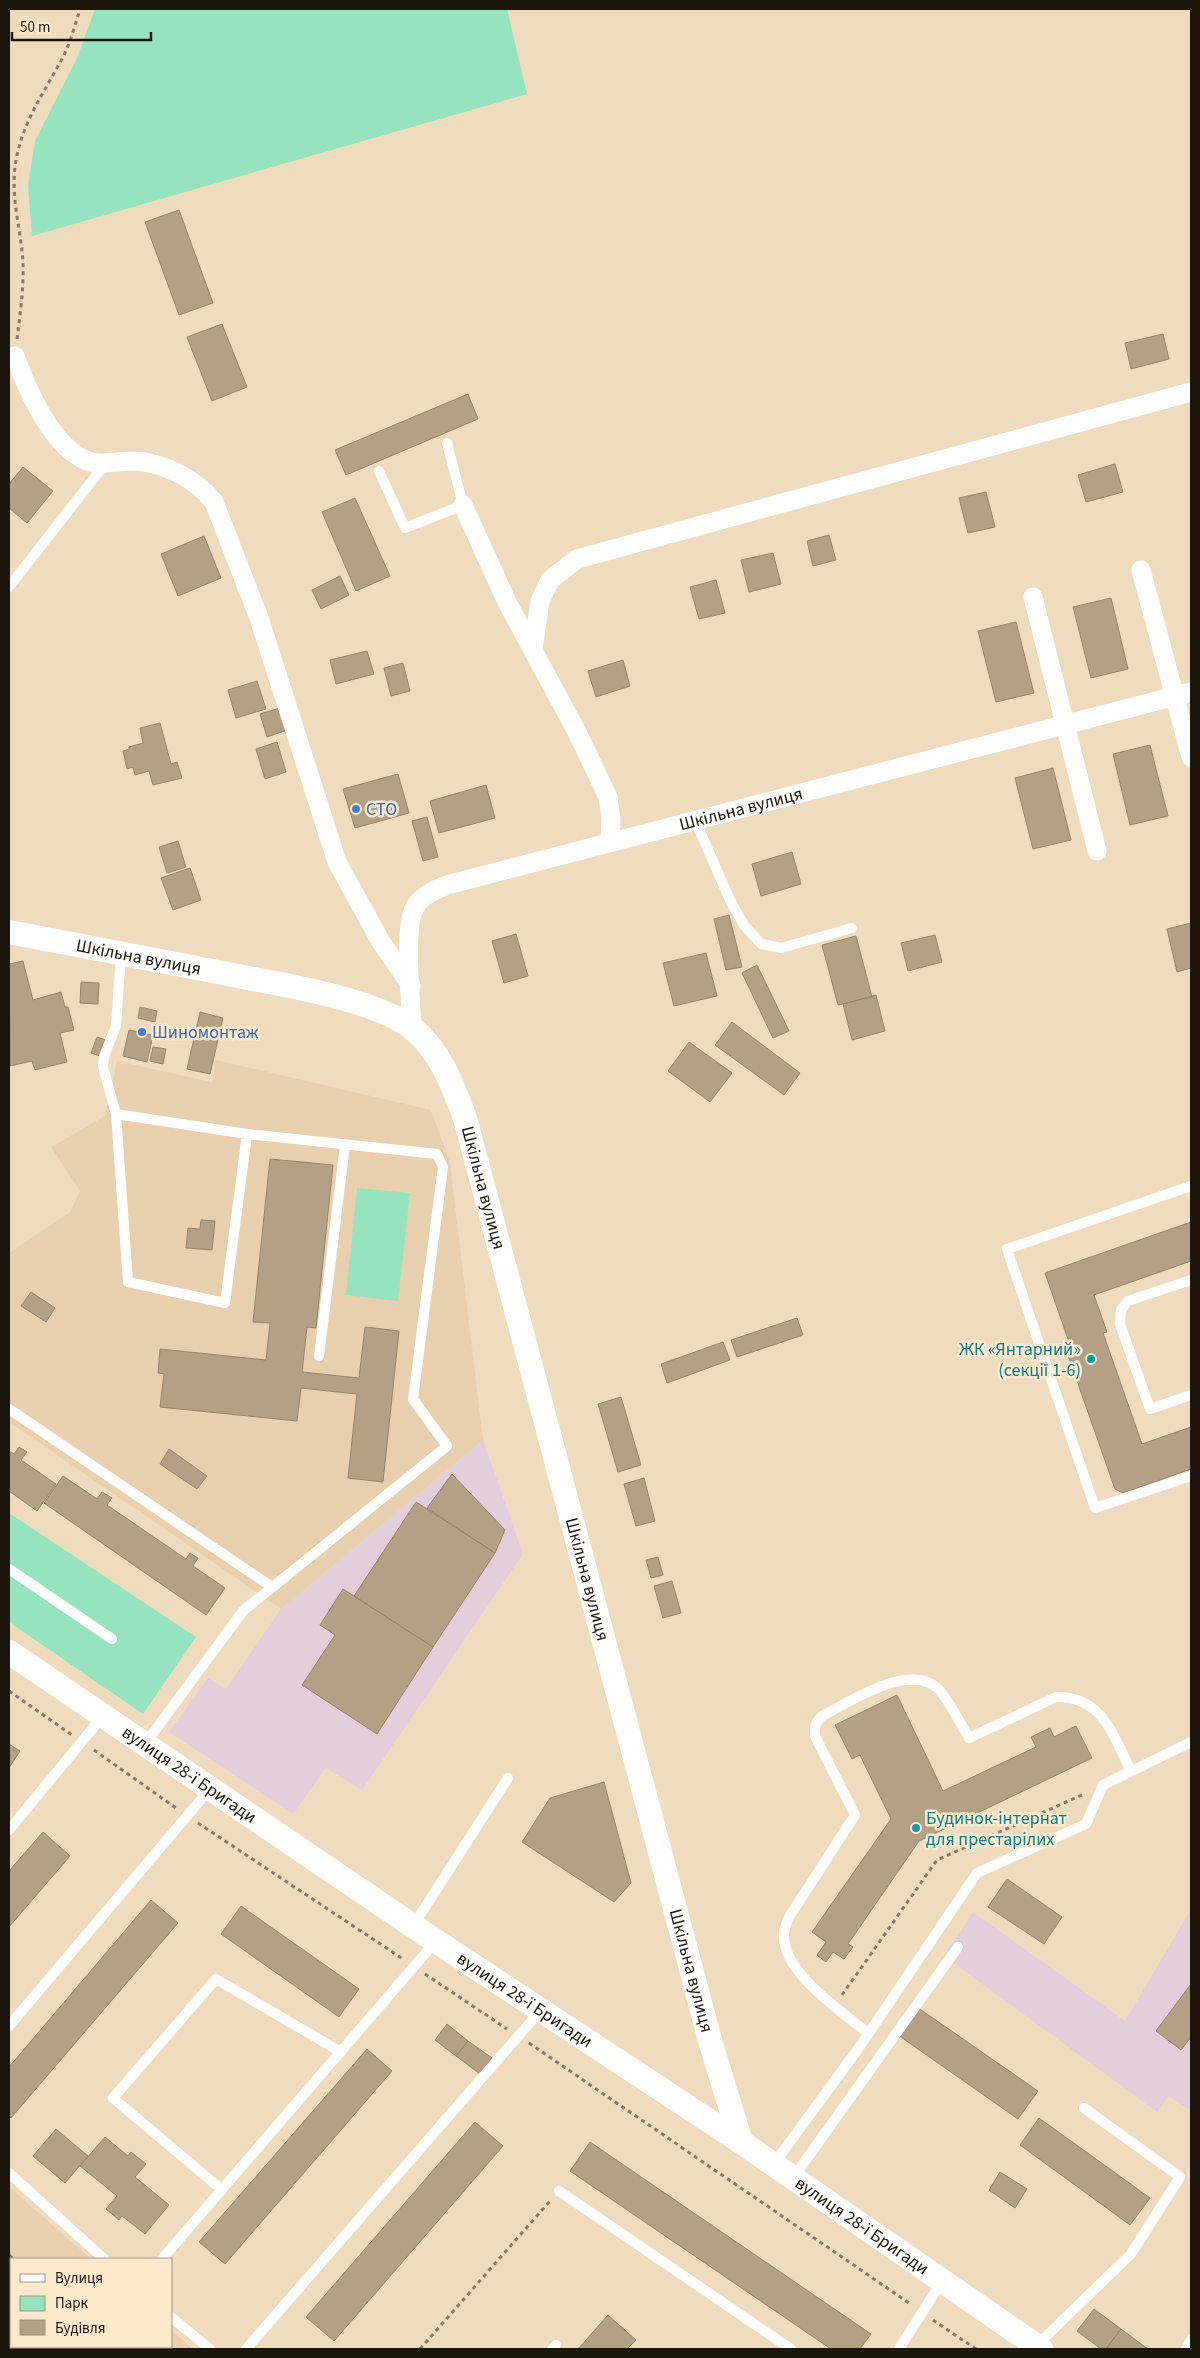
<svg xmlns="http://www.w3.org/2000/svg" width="1200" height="2358" viewBox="0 0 1200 2358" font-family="'Source Sans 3',sans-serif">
<rect width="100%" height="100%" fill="#efdcbf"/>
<path fill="#e3cedc" d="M483 1440 523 1554 362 1790 326 1768 293 1814 169 1732 208 1678 226 1689 281 1609Z
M1191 1909V2105L1188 2109 1169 2096 1157 2112 944 1956 973 1912 1125 2021Z"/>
<path fill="#e8d0ae" d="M216 1060 431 1110 450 1163 483 1440 281 1609 9 1422V1253L70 1212 80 1191 51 1147 105 1116 117 1061 212 1082Z
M9 2187 91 2259H11V2347H171V2330L193 2349H9Z"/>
<path fill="#95e3bf" d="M95 9H507L527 94 32 236 28 186 35 141 77 58Z
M357 1188 410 1193 398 1301 346 1295Z
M9 1513 196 1637 143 1714 9 1622Z"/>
<path fill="#b3a085" stroke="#96846a" d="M179 210 213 303 179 315 145 222Z
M222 324 247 387 212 401 187 337Z
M1163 334 1169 359 1131 369 1125 343Z
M468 394 478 419 346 475 335 450Z
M1115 464 1123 492 1086 502 1078 475Z
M23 467 53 491 27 523 9 508V484Z
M986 492 995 527 968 533 959 498Z
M355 498 390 576 356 591 322 512Z
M829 535 836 560 813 566 807 541Z
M204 536 221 578 178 596 161 554Z
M773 553 781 584 749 592 741 560Z
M340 576 349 595 321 609 312 590Z
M716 580 725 613 699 619 690 587Z
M1111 598 1128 669 1091 678 1073 607Z
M1016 622 1034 693 996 702 978 631Z
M367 651 374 674 336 684 330 660Z
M623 660 630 686 596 697 588 671Z
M403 663 410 691 391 696 384 668Z
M257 681 266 709 236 718 228 690Z
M280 708 287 730 267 737 260 714Z
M160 723 171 764 177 762 182 778 153 785 149 771 135 775 133 767 127 769 123 751 129 749V747L143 743 140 728Z
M277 742 286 772 265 779 256 749Z
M1150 745 1168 816 1130 825 1113 754Z
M1053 768 1071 840 1033 849 1015 778Z
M398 774 409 813 355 828 343 789Z
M486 785 495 818 439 833 430 801Z
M427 817 438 857 423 861 412 821Z
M178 841 186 867 167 873 159 847Z
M792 852 801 884 761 896 752 864Z
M190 868 201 900 173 910 161 878Z
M729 915 742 967 726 970 714 919Z
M1191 923V968L1177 972 1167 929Z
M516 934 528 976 504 983 492 941Z
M935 935 942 962 908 971 901 943Z
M856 936 872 997 838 1005 822 945Z
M706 953 717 996 674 1006 663 963Z
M23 961 33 1000 61 992 65 1007H68L74 1030 60 1033 67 1062 35 1070 32 1061 10 1066 9 964Z
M757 965 789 1031 773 1038 742 973Z
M81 982 99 983 98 1004 80 1003Z
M876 995 885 1031 852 1040 843 1004Z
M140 1007 157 1011 155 1022 138 1018Z
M200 1012 223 1018 210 1074 187 1069Z
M732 1022 800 1073 784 1095 715 1045Z
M129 1030 153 1035 147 1062 123 1056Z
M97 1037 106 1040 100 1056 91 1053Z
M689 1042 732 1073 710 1102 668 1071Z
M153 1047 166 1049 163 1064 150 1061Z
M270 1159 333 1165 316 1328 307 1327 302 1372 359 1378 365 1327 399 1331 383 1482 348 1478 357 1394 301 1388 297 1421 160 1407 164 1374 158 1373 160 1349 266 1360 270 1323 253 1322Z
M201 1220 215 1221 212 1250 186 1248 188 1228 200 1229Z
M1191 1222V1261L1094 1295 1107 1332 1103 1333 1142 1444 1191 1427V1469L1123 1493 1115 1489 1064 1344 1069 1342 1045 1273Z
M31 1292 55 1308 46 1322 21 1306Z
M797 1318 803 1335 737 1357 731 1340Z
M723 1342 730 1360 667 1383 661 1364Z
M621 1397 641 1465 618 1472 598 1404Z
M19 1447 27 1452 21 1460 56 1484 37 1511 9 1491V1451L14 1454Z
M169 1449 207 1476 197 1489 160 1464Z
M452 1474 505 1530 495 1553 427 1508Z
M63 1476 97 1499 102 1492 112 1498 107 1505 186 1559 190 1553 198 1558 193 1566 225 1588 206 1615 44 1503Z
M644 1478 655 1521 636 1526 624 1484Z
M416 1502 495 1553 433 1647 354 1596Z
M658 1557 663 1575 651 1578 646 1560Z
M672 1581 681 1613 663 1618 654 1586Z
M343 1589 433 1647 377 1734 302 1685 335 1635 320 1625Z
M897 1695 943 1791 1036 1747 1031 1737 1050 1728 1054 1737 1076 1726 1092 1758 919 1841 848 1944 853 1947 844 1959 833 1952 826 1962 817 1955 826 1942 812 1932 891 1819 860 1755 852 1759 835 1725Z
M9 1744 20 1751 9 1768Z
M604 1782 631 1883 614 1902 522 1842 550 1798Z
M43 1832 70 1856 9 1927V1871Z
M1007 1879 1062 1917 1044 1944 988 1907Z
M151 1900 178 1923 11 2118 9 2116V2067Z
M241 1906 359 1989 339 2017 221 1934Z
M1191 1984V2037L1181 2050 1156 2031Z
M917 2007 1038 2091 1018 2119 898 2035Z
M447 2024 468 2041 456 2056 435 2040Z
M468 2041 492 2058 480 2074 456 2056Z
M367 2049 392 2071 225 2264 199 2242Z
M1039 2118 1150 2198 1130 2225 1020 2145Z
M475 2122 503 2146 334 2341 306 2317Z
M56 2129 88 2156 65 2183 33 2156Z
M105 2137 128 2156 131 2152 146 2164 135 2177 169 2205 145 2234 122 2216 119 2220 106 2209 117 2196 80 2166Z
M590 2142 871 2334 860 2349H831L570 2171Z
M1000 2172 1027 2189 1015 2208 989 2190Z
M9 2303 11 2305V2347H60L62 2349H9Z
M1094 2309 1121 2329 1106 2349H1101L1077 2331Z
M608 2315 636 2340 627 2349H578Z
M1121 2329 1148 2349H1106Z"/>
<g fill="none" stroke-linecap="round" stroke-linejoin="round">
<path stroke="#877a67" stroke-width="3" stroke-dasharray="4 4" stroke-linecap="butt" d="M17 339C20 314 24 288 23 262 21 231 11 199 15 167 20 126 43 94 62 59 70 44 75 25 80 9
M9 1691 72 1735
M94 1750 176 1808
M198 1823 403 1959
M425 1974 507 2029
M842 1995 937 1860 1084 1794
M529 2043 912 2305
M9 2255 14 2259
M933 2320 976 2349
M113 2347 115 2349
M420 2349 550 2201"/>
<path stroke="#fff" stroke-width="10" d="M379 471 405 528 463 505 447 443
M9 587 105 464
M695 820 730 900 744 925 761 944 781 948 852 928
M121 954 116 1026 104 1056 103 1067 116 1114 128 1282 225 1303 247 1134
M116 1114 247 1134 437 1154 443 1167 413 1399 447 1446 243 1611 145 1744
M1191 1186 1007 1249 1095 1508 1191 1476
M1191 1280 1128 1301 1121 1310 1120 1324 1150 1409 1191 1395
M319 1356 345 1145
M9 1409 272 1587
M9 1569 112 1639
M9 1830 103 1716
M413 1926 508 1778
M9 2026 210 1789
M868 2033C841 2011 780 1971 784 1932 785 1927 787 1921 789 1917L855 1815 815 1736C814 1727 815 1723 822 1716 850 1702 914 1658 941 1692 952 1706 960 1723 969 1738L1056 1697C1103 1696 1113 1736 1131 1771
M773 2165 858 2049 977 1873 1086 1824 1103 1785 1191 1742
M9 2173 104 2259
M793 2178 958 1947
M222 2190 113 2098 216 1979 341 2052
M559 2191 791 2349
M162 2259 436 1941
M171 2317 210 2349
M1036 2346 1131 2254 1180 2177 1084 2108
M246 2349 541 2010
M552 2349 556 2345
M899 2349 942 2281
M1186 2349 1191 2340"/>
<g stroke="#fff" stroke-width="19">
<path d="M15 356C27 389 50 442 83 459 98 467 116 461 132 461 163 462 195 478 214 502L259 618 337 862 381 942 411 985"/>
<path d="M463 505 508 604 577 732 608 797 611 818 610 842"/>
<path d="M1141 570 1191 757"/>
<path d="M1033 597 1097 851"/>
<path d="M533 649 540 601 550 580 577 559 1191 392"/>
<path id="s1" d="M412 1028C411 1002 403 927 415 907 422 895 435 890 447 885L1191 692"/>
</g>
<g stroke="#fff" stroke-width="24">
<path id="s2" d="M9 932C82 946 155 960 228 974 276 984 374 998 412 1028 440 1050 453 1086 465 1118L711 2044 741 2142"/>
<path id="s3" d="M9 1652 413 1926 741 2142 1041 2349"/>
</g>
</g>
<g fill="#3f7fe0" stroke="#fde9cc" stroke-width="2">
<circle cx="356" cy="809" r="5"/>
<circle cx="142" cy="1032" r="5"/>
</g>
<g fill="#0f9aa8" stroke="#fde9cc" stroke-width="2">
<circle cx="1091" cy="1359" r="5"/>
<circle cx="916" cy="1828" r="5"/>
</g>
<g text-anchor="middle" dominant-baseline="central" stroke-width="5" stroke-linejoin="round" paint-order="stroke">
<g font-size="18" fill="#1c150b" stroke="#fde9cc">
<text stroke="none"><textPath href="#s1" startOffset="465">Шкільна вулиця</textPath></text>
<text stroke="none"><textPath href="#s2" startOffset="132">Шкільна вулиця</textPath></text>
<text stroke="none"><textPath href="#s2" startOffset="594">Шкільна вулиця</textPath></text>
<text stroke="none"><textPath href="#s2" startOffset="999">Шкільна вулиця</textPath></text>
<text stroke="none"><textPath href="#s3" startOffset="218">вулиця 28-ї Бригади</textPath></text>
<text stroke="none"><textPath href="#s2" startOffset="1404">Шкільна вулиця</textPath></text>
<text stroke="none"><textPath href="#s3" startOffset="622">вулиця 28-ї Бригади</textPath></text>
<text stroke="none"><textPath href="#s3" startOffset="1028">вулиця 28-ї Бригади</textPath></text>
</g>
<g font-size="18" fill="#366cbe" stroke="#fde9cc" text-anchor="start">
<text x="366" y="809">СТО</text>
<text x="152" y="1032">Шиномонтаж</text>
</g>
<g font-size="18" fill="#0d838f" stroke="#fde9cc" text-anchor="end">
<text x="1081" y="1349">ЖК «Янтарний»<tspan x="1081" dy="21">(секції 1-6)</tspan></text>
<text x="926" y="1818" text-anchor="start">Будинок-інтернат<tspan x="926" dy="21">для престарілих</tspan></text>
</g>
</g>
<rect width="1200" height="2358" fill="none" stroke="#1c150b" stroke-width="20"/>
<rect x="10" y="2258" width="162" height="90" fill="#fde9cc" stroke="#a3947f"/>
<rect x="20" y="2274" width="25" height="8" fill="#ffffff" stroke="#a3947f"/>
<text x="55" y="2283" font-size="15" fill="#1c150b">Вулиця</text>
<rect x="20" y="2296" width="25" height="15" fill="#95e3bf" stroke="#a3947f"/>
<text x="55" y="2308" font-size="15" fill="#1c150b">Парк</text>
<rect x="20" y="2320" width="25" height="15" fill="#b3a085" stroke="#a3947f"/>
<text x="55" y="2333" font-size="15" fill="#1c150b">Будівля</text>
<path d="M12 32v8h139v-8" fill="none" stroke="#1c150b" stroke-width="2.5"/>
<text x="20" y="32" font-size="15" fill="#1c150b" stroke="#fde9cc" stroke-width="4" paint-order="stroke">50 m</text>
</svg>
